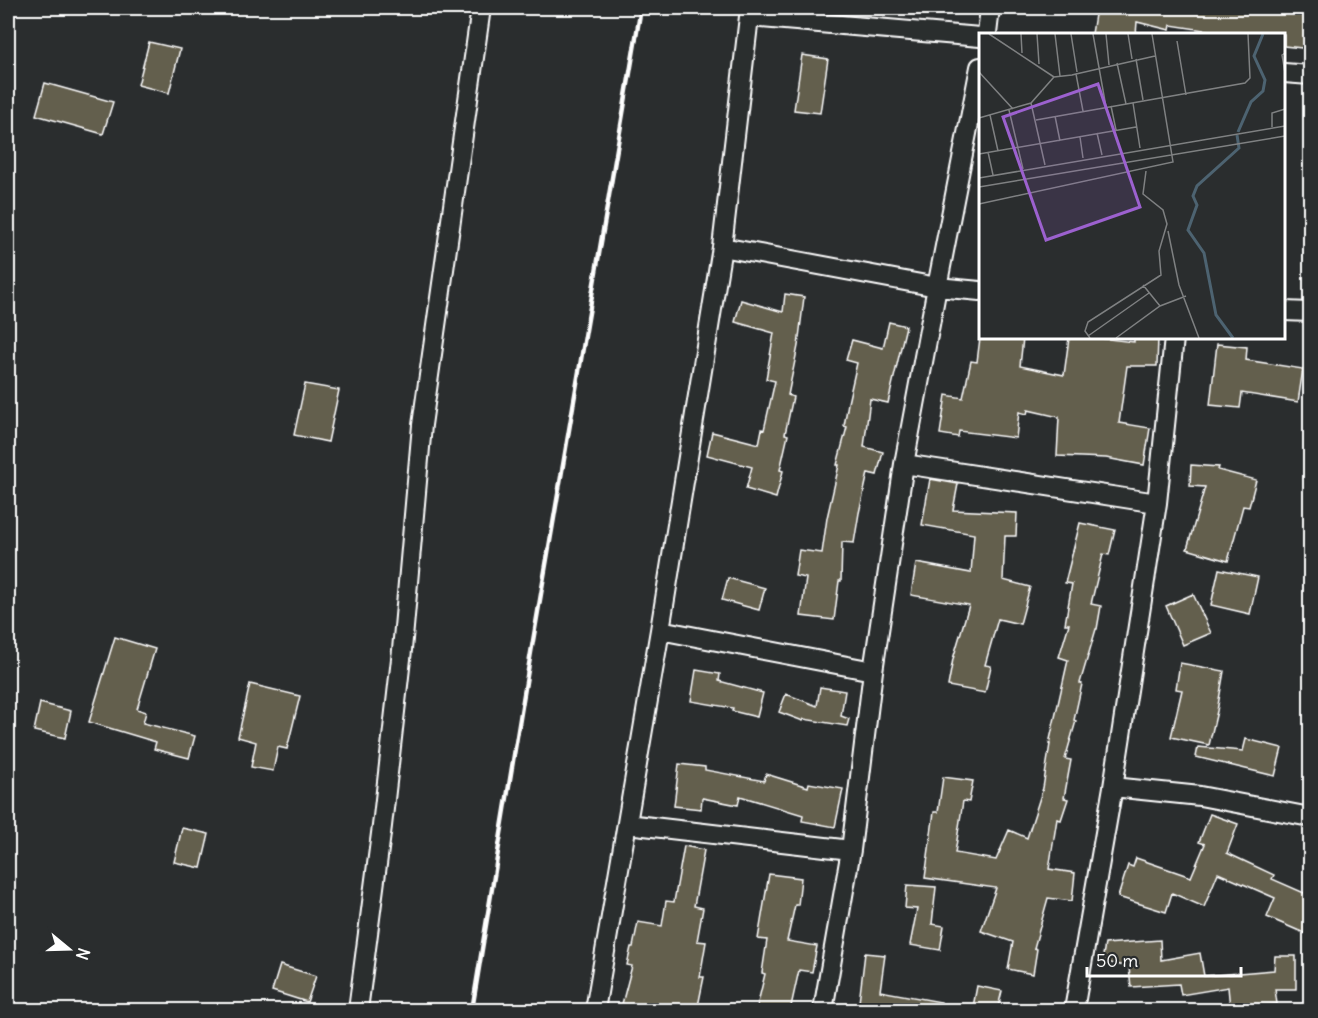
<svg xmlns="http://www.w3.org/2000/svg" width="1318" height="1018" viewBox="0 0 1318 1018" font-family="Delius,sans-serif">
<rect width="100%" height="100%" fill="#2a2d2e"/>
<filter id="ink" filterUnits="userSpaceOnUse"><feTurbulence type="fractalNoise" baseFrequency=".0167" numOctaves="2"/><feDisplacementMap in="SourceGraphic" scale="12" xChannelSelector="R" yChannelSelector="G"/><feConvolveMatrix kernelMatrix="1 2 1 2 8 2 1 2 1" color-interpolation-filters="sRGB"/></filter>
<g filter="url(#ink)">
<path fill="#645e4e" stroke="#fff" stroke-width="1.5" d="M1096 8H1311V49L1284 46V34H1230L1171 25 1170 30 1137 22 1136 34H1092Z
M149 42 180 49 169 93 138 85Z
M802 55 828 59 820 113 794 110Z
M45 83 113 102 103 134 36 115Z
M785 294 804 297 798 346 788 395 793 397 785 434 788 435 780 470 783 471 776 498 746 489 752 467 707 455 712 432 759 444 762 429 764 430 775 381 766 379 774 333 735 322 741 300 783 312Z
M889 322 906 326 888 403 870 399 864 447 883 452 877 475 868 473 859 513 854 543 842 542 841 581H839L834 620 801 616 806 578 795 576 799 550 822 553 827 518 839 465H837L847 427 844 426 848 403 857 363 846 360 852 340 883 348Z
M980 338H1023L1020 366 1064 375 1069 338H1100L1134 342V338H1158L1157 366H1127L1119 423 1150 428 1144 465 1106 458 1057 456 1059 417 1028 410 1027 414 1019 412 1016 438 959 431 958 437 940 434 946 395 963 398 971 361 977 362Z
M1217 344 1247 347 1246 360 1303 369 1298 402 1242 393 1240 408 1210 405Z
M305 384 339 390 328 442 294 435Z
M1191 465 1219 467 1218 470 1256 480 1249 507 1243 506 1228 561 1187 549 1205 487 1190 486Z
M930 479 958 484 953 510 1017 513 1016 536H1005L1003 580 1030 587 1020 624 998 619 985 665 991 666 985 693 948 686 953 659 969 605 911 595 916 563 971 573 974 534 922 525Z
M1080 523 1115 530 1109 555 1103 554 1091 604 1101 606 1097 629H1096L1080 683 1082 684 1074 720 1076 721 1065 759 1071 760 1064 798 1068 799 1061 820 1057 819 1049 869 1075 873 1072 901 1048 898 1034 948 1037 949 1033 974 1008 969 1013 942 981 931 996 888 925 878 934 812H938L943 777 973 781 969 802 963 801 955 853 996 860 1009 830 1027 838 1043 788 1050 744H1049L1068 660 1059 657 1069 624H1065L1072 584 1065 583Z
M1219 569 1258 577 1250 614 1211 605Z
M728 578 765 588 759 610 722 600Z
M1193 594 1211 633 1183 645 1166 606Z
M115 637 155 649 137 709 146 712 143 723 195 736 189 758 154 749 156 742 89 722Z
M1180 663 1224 671 1217 711 1209 745 1171 737 1182 690 1176 689Z
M696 670 720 674 719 681 763 693 757 717 732 711 733 708 691 701Z
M250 684 300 696 287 749 278 747 273 771 251 767 256 742 238 737Z
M820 687 845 691 841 716 849 719 847 726 804 719 803 721 779 712 786 694 817 706Z
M40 703 71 711 65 738 34 731Z
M1246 739 1282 748 1275 776 1196 757 1198 747 1243 751Z
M679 764 705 767V770L764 781 766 774 808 787 809 783 843 789 835 827 802 821 803 815 740 796 738 805 702 798 701 809 674 806Z
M1210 814 1238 824 1227 853 1274 875 1272 879 1311 896V936L1267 917 1275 898 1218 873 1204 907 1172 893 1166 912 1118 897 1128 865 1133 867 1136 858 1191 877 1205 844 1199 842Z
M182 828 209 834 201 868 174 862Z
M684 846 704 850 694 906 703 908 697 941 706 942 700 977H704L697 1011H648L622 1004 632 966 627 965 631 947H633L638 922 662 926 666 901 674 902Z
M769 874 801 878 798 905H795L787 941 817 946 812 972 799 970 790 1011H756L765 974 762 973 767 940 758 939Z
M907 885 936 887 932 924 944 926 940 950 910 945 917 909 905 908Z
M1160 940 1161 960 1200 953 1204 976 1274 970 1275 956H1296V989H1275L1277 1004 1230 1008 1228 987 1181 995 1179 984 1131 987 1129 967 1102 961 1105 944Z
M865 953 885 955 880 991 941 1002 940 1011H858Z
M280 965 316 976 307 1002 272 991Z
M977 986 1002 991 997 1011H987L973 1007Z"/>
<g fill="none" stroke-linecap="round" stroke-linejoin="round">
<g stroke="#fff" stroke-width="22">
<path id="minor" d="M749 17 980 37
M987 34 990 8
M1284 73 1310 75
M722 247 937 287 980 291
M1284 311 1310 312
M904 464 1157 503
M660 630 873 671
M1113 787 1200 796 1310 817
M627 824 851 850
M358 1010 382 826 402 650 422 425 481 8
M595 1010 660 630 722 247 750 8
M823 1010 851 850 873 671 904 464 937 287 980 67
M1074 1010 1113 787 1157 503 1174 338"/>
</g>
<use href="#minor" stroke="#2a2d2e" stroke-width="18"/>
<path stroke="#fff" stroke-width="4.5" d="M472 1010 527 676 641 8"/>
</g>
</g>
<g transform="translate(979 33)">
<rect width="306" height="306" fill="#2a2d2e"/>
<path fill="none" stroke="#4d6371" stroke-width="3" d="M259 99 272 69 284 58 286 47 275 23 284 1M254 305 237 282 225 220 209 197 218 172 214 163 218 153 260 115 258 102"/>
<path fill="none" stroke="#7f8182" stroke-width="1.5" d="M10 1 75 44M42 1 43 20M58 1 60 31M76 1 81 43M92 1 98 39M114 1 127 74M127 1 130 32M149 1 153 26M198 8 207 62M306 20 303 22 306 40M157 26 164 67M138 30 147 71M0 39 34 76M97 41 176 23M52 70 66 132M154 70 161 115M132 73 137 97M30 77 44 136M11 82 19 118M76 83 81 108M0 85 52 70 75 44 93 42 97 41 104 78M57 87 266 50 271 45 269 1M293 94V80L306 76M118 100 123 122M101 104 104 125M9 119 14 142M0 121 157 94M0 145 306 93M0 154 306 103M0 171 194 129 173 1M189 198 200 252 220 305M164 252 181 273M109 303 170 260M111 305 106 298 109 289 182 242 180 218 188 191 184 177 164 161 167 138M137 305 181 273 207 263"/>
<path fill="#9c61cf" fill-opacity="0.15" stroke="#9c61cf" stroke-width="3" d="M119 51 161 174 67 207 24 84Z"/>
<rect width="306" height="306" fill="none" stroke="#fff" stroke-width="3"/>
</g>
<rect width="1318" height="1018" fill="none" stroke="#2a2d2e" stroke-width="30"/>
<rect x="15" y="15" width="1288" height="988" fill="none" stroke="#fff" stroke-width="2" filter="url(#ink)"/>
<g transform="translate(69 949) rotate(109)" stroke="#2a2d2e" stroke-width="4.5" paint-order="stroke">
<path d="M0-4.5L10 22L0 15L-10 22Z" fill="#ffffff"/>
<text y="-9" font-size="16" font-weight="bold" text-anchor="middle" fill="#ffffff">N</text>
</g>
<path d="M1087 967v9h154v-9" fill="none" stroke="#ffffff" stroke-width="3"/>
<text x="1096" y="967" font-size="18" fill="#ffffff" stroke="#2a2d2e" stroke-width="4.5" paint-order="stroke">50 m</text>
</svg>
